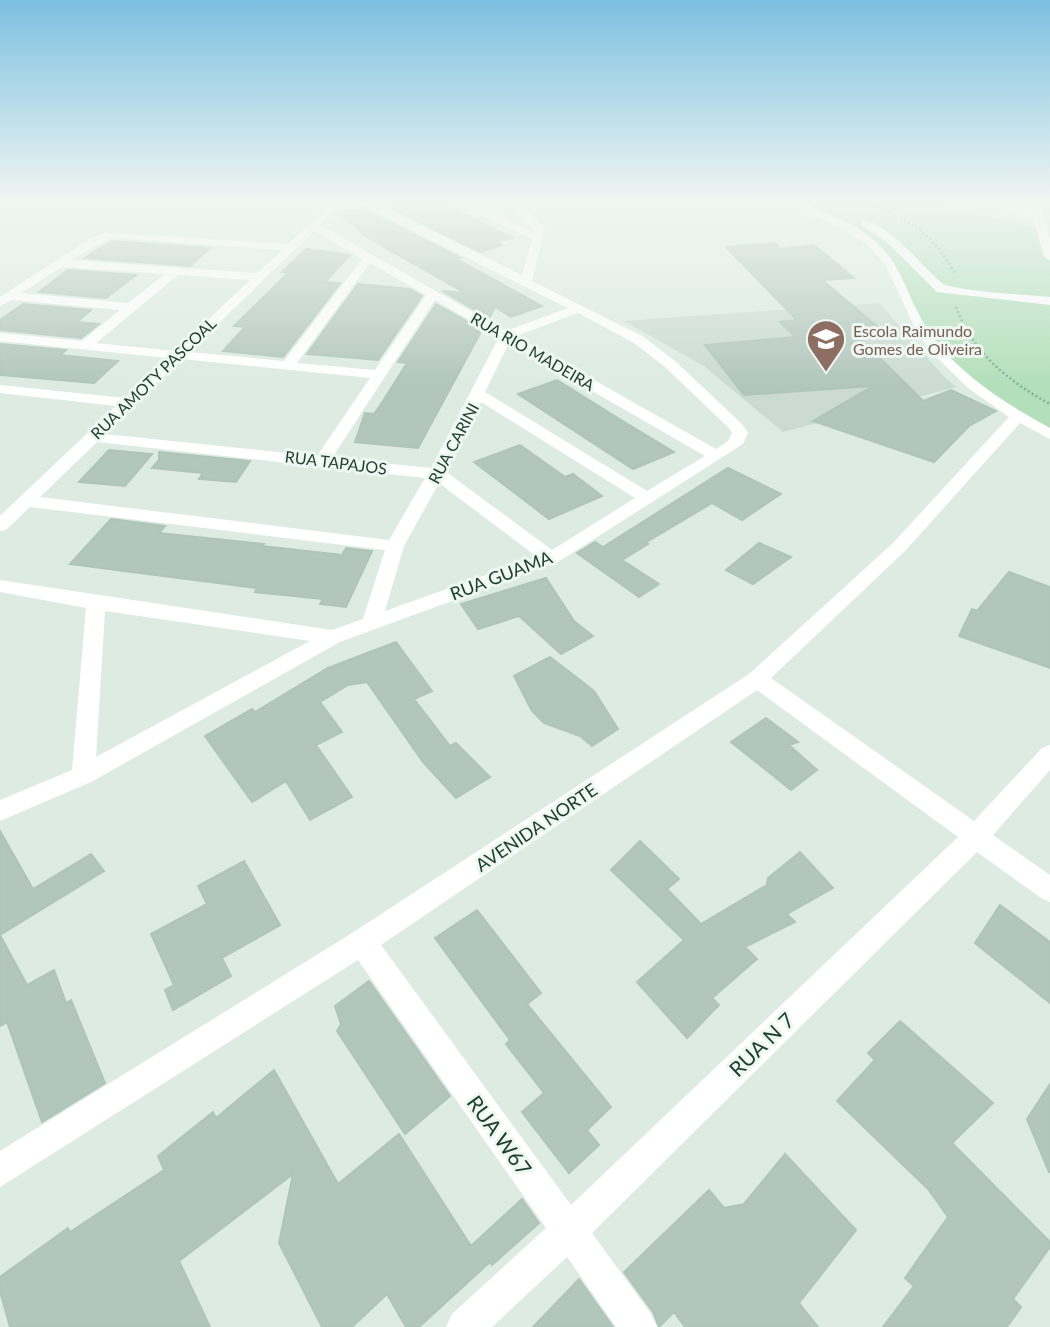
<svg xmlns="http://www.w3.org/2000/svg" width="1050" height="1327" viewBox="0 0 1050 1327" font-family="Lato,sans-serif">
<rect width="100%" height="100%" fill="#ddebe3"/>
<path fill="#cbdbd2" d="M879 303 946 379 956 387 783 432 704 366 624 321Z"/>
<path fill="#b3dfba" d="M786 202H935L1043 230 1050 257V434L1018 416 933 346 881 252 851 231Z"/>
<path fill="#b2c6bc" stroke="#afc5ba" stroke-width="2" d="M391 202H440L513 238 495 242 501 245 480 252 383 204Z
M362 208 461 258 456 259 542 306 511 317 495 307 489 318 442 291 465 293 365 236 339 213Z
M112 241 210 248 190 266 85 258Z
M775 243 780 249 814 245 854 278 822 280 883 331 854 332 923 401 951 390 996 411 969 426 934 462 813 421 873 386 744 395 705 345 795 337 780 322 797 320 726 247Z
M306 249 350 255 325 282 340 283 287 352 283 357 223 351 245 327 234 326 288 273 282 272Z
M68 270 136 275 106 298 39 292Z
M358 284 410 289 422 296 378 360 307 354Z
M23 304 91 310 77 322 99 324 81 338 0 330V320Z
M436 304 482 330 418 448 355 442 365 413 374 414 383 401 407 363 398 362Z
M0 344 66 350 60 355 118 361 94 383 0 375Z
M557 380 621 420 674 452 633 469 518 394Z
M520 445 565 477 573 474 602 496 549 519 474 462Z
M109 450 152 454 125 486 79 482Z
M159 452 250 461 236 482 199 479 203 473 152 468 159 460Z
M728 468 781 494 742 520 712 503 645 543 648 544 622 560 659 584 639 597 577 553 595 542 603 547Z
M111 519 165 526 159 533 264 544 262 546 342 555 346 548 372 551 346 607 320 604 323 599 255 592 257 588 70 564Z
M759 543 791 557 753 584 726 570Z
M1009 572 1050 587V668L959 636 972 609 977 611Z
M546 578 574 621 593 636 561 654 519 616 478 629 461 604Z
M396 642 432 691 414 699 450 746 456 743 490 777 456 798 423 762 367 682 348 685 320 702 342 732 316 745 352 797 310 820 286 781 252 802 205 736 252 709 255 712 328 668Z
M550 657 594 691 618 729 592 746 580 736 544 723 532 711 514 676Z
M766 718 798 742 789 745 817 770 791 790 731 742Z
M0 831 33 889 91 854 104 871 0 935 27 985 54 970 66 1003 71 1000 105 1083 42 1122 7 1022 0 1026Z
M640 841 679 879 667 889 701 924 767 885 768 878 800 852 833 888 787 914 795 922 745 947 757 959 712 998 719 1005 687 1038 637 982 684 940 611 870Z
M244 861 280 925 222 958 231 976 173 1010 165 990 174 985 151 934 207 904 198 886Z
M1000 905 1050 942V1003L975 943Z
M477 910 541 993 527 1004 611 1107 587 1130 599 1145 569 1173 522 1112 544 1093 506 1044 510 1040 435 938Z
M369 981 450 1096 405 1134 337 1031 341 1024 335 1006Z
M900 1021 993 1103 952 1143 1050 1242V1247L1013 1299 1021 1307 1007 1327H883L914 1286 905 1278 948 1217 928 1189 837 1101 875 1060 868 1053Z
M274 1070 338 1184 399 1134 471 1246 522 1199 539 1223 492 1265 490 1262 419 1327H406L387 1294 352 1327H322L279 1243 293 1174 179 1261 210 1327H10L0 1291V1277L68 1228 70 1232 164 1170 158 1156 213 1112 216 1118Z
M1050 1084V1172H1049L1027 1119Z
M785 1154 856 1230 799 1303 818 1327H685L674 1312 659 1327 653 1312 624 1272 709 1190 724 1208 744 1204Z
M579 1279 613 1327H533Z"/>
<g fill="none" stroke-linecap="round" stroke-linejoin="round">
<path stroke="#7ab29a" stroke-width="2.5" stroke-dasharray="2 2.5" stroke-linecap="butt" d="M863 202C909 218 930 231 955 273
M956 307C973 353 1008 381 1050 404"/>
<path fill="#fff" fill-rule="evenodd" d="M333 202H343L320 225 506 331 568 308 355 202H374L522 275 532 239 455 202H467L534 232 509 202H519L545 229 532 281 644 337 675 361 742 424 748 433 743 444 558 562 340 642 91 782 0 821V800L72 770 86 608 0 592V580L332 630 363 619 385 550 30 507 6 530 0 531V516L116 406 0 393V385L125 398 168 358 0 341V333L82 341 120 310 12 300 0 306V297L91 238 106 233 288 244ZM314 231 362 259 284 361 189 352ZM111 238 282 250 257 273 71 260ZM370 263 426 295 375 370 297 363ZM62 267 165 274 128 303 21 293ZM178 275 250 280 175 351 96 343ZM435 300 499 337 431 468 332 458ZM578 313 634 343 665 367 730 429 732 433 728 441 716 449 516 336ZM509 343 705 456 647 491 485 392ZM182 359 370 378 317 456 105 434ZM481 402 635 498 552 550 445 471ZM97 442 425 478 389 540 40 497ZM439 483 537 557 385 611 404 546ZM105 611 310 641 96 757Z
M783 202C799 201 814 208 829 214 913 249 893 287 939 345 969 381 1010 406 1050 428V439L1020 423 905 551 771 678 974 821 1042 748 1050 745V770L993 835 1050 875V902L1041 898 977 852 592 1233 651 1314 657 1327H616L567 1257 492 1327H446L452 1314 546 1228 358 960 0 1187V1151L352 933 749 674 893 543 1009 417 968 388 929 350 915 328 886 266 869 246 842 228ZM757 690 958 837 571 1205 381 945Z
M981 202H996L1032 211 1029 202H1039L1050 239V260L1044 257 1033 218Z
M861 221C886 219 923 268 942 283 952 291 1032 295 1050 297V305L937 292 887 242 861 225Z"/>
</g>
<linearGradient id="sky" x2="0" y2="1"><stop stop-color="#7dc0e1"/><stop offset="0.52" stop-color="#f0f6f2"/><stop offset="1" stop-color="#f0f6f2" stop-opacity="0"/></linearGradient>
<rect width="1050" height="387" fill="url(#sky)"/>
<defs>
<g id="school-pin" transform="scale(2.0125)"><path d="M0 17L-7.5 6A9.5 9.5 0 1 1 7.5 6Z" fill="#8d6e63" stroke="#eef7f2"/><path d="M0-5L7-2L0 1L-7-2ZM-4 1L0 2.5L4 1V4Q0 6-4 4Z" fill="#fff"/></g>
</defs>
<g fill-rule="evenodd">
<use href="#school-pin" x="826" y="339"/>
</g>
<g text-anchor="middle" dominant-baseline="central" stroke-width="6" stroke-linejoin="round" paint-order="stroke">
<g font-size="16" fill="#785e54" stroke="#eef7f2" text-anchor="start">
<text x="853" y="330">Escola Raimundo<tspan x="853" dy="18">Gomes de Oliveira</tspan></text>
</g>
<g font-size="16" fill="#1d3c30" stroke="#eef7f2">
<text transform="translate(533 351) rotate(30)">RUA RIO MADEIRA</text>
<text transform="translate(153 378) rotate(-44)">RUA AMOTY PASCOAL</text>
<text transform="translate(453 443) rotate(-62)">RUA CARINI</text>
<text transform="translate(336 462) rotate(7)">RUA TAPAJOS</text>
</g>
<g font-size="18" fill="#1d3c30" stroke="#eef7f2">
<text transform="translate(501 575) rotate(-21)">RUA GUAMA</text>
<text transform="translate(536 827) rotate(-34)">AVENIDA NORTE</text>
</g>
<g font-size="21" fill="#1d3c30" stroke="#eef7f2">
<text transform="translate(761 1044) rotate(-44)">RUA N 7</text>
<text transform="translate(500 1135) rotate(54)">RUA W67</text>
</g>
</g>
</svg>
